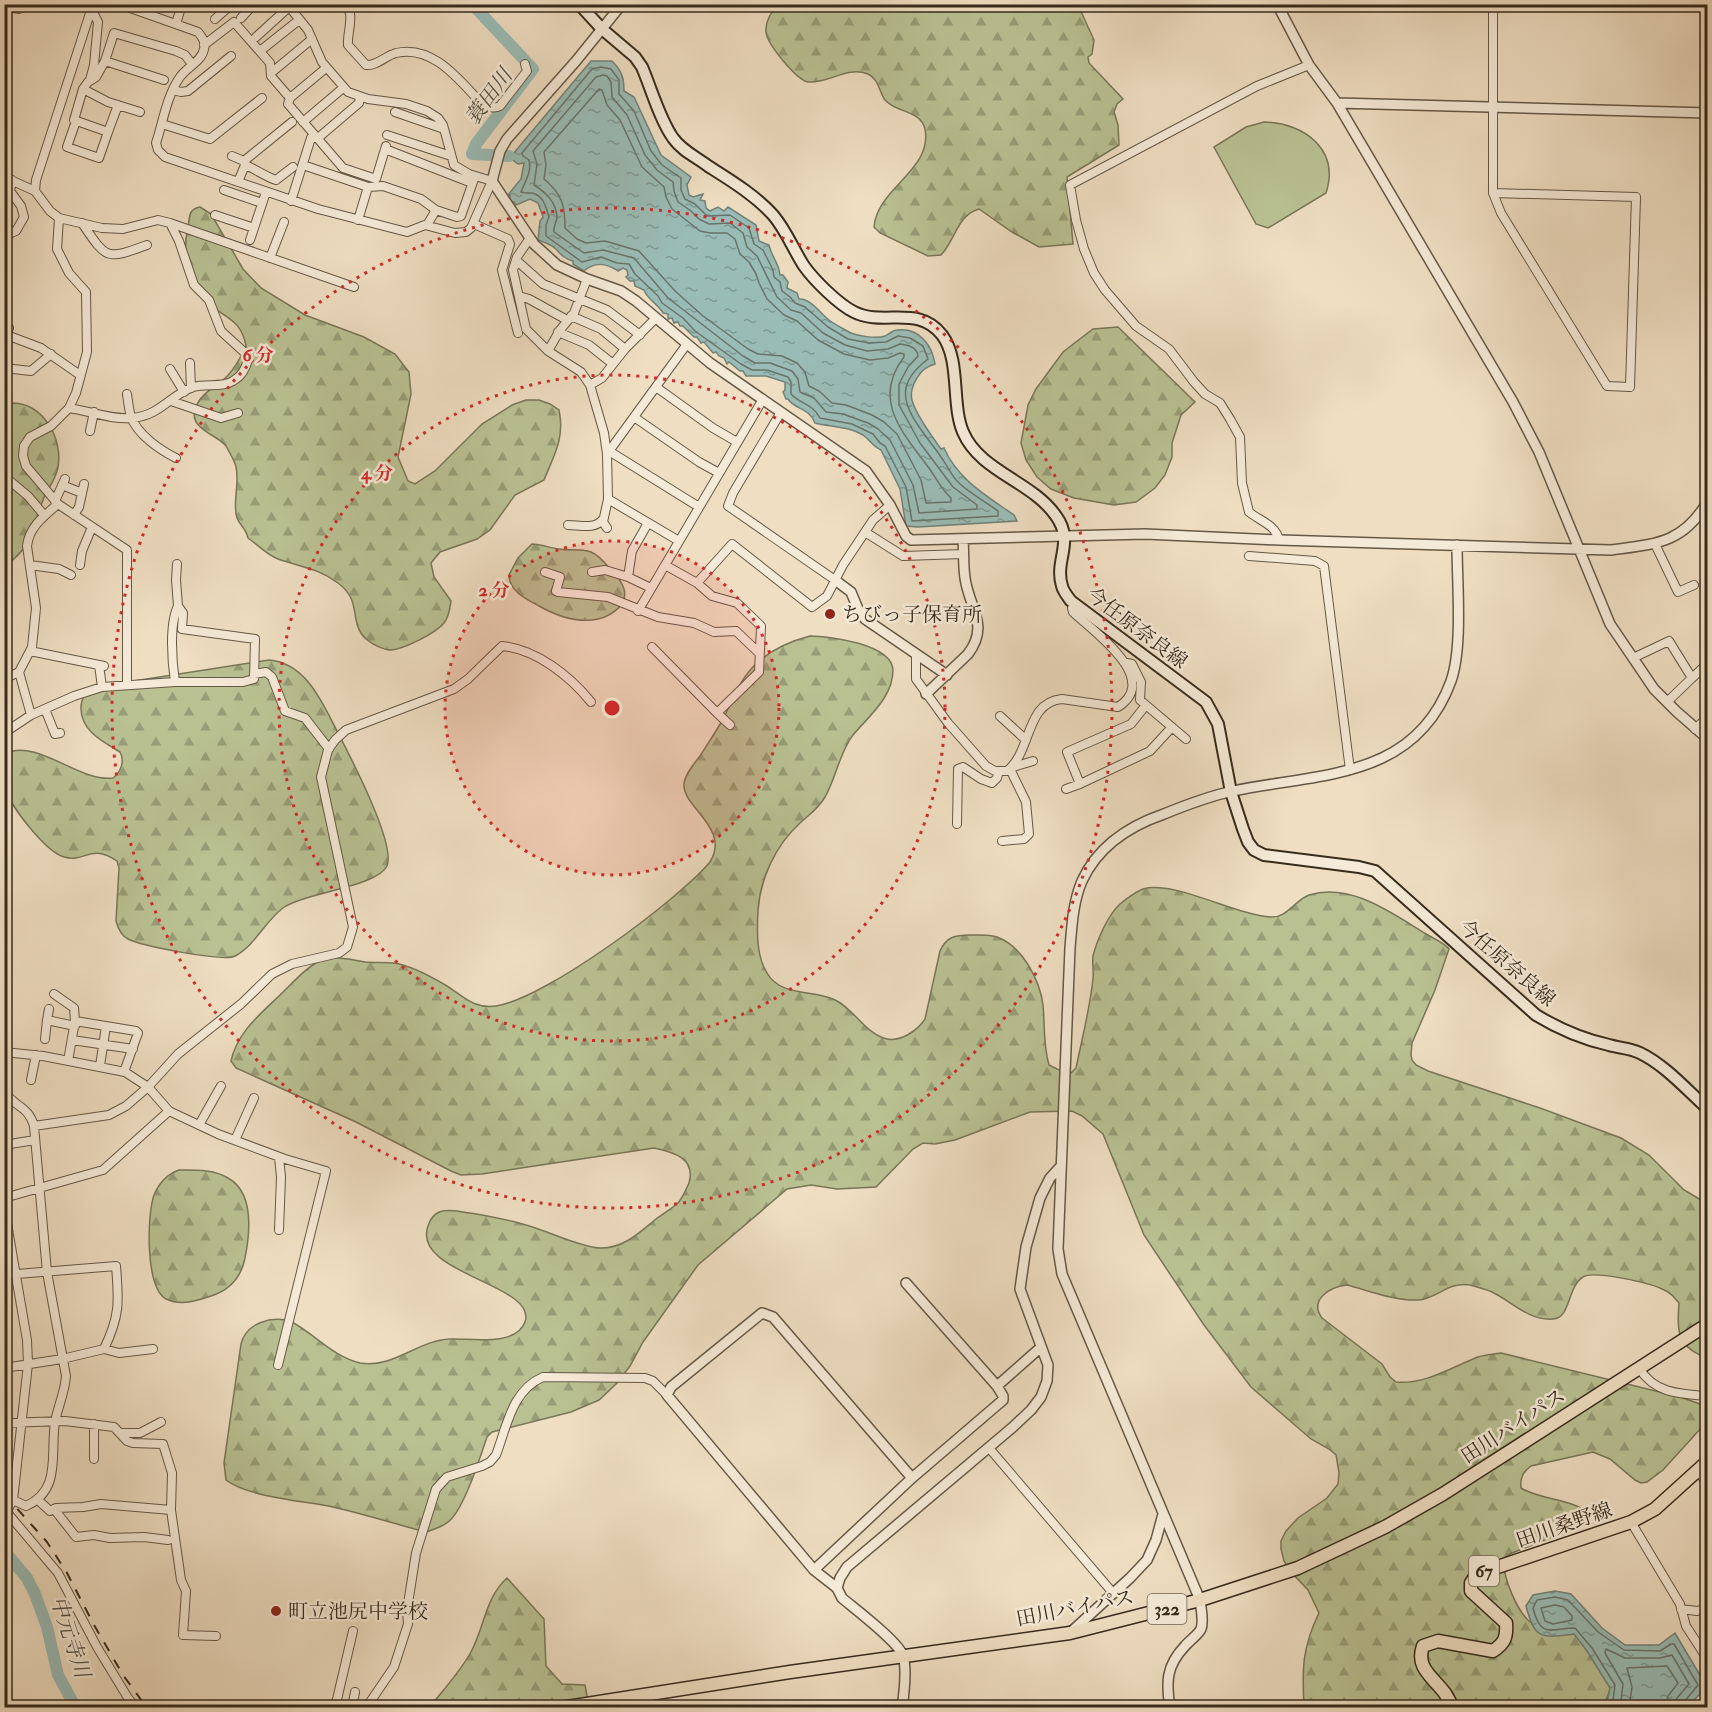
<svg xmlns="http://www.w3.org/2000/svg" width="1712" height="1712" viewBox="0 0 1712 1712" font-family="'IM FELL Double Pica','Noto Serif JP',serif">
<defs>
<pattern id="forest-firs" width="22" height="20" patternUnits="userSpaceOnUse" patternTransform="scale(1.5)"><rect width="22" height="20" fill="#b9c193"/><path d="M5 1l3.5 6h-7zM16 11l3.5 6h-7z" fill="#979d77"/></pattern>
<pattern id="water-ripples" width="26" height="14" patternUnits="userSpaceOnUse" patternTransform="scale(1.5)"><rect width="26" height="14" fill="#9abcb6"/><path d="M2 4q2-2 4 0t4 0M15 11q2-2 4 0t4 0" fill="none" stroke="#7e9993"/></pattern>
</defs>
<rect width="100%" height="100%" fill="#efdec2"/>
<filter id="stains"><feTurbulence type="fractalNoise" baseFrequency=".00333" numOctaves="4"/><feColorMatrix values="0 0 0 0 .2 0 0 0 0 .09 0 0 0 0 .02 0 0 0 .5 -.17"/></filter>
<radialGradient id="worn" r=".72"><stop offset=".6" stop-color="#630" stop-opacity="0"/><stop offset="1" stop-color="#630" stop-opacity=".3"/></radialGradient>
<path fill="#b9c193" stroke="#787658" stroke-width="1.5" d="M1264 122C1305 123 1340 150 1326 193L1268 228 1256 224 1214 147 1246 127Z"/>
<path fill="url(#forest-firs)" stroke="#787658" stroke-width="1.5" d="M1011 4V8L1015 5H1078L1094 40 1092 54 1088 57 1089 63 1123 99 1117 104 1114 112 1118 125 1119 145 1067 177 1073 244 1039 247 1012 232 979 209C957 215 955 241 941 255L928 256 880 233 874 227C877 188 933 170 925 129 921 110 896 113 885 100 879 92 879 79 868 74 847 66 830 83 809 82 798 82 767 44 766 32 765 22 771 11 779 5Z
M200 207 211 214 243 269 261 288 305 315 364 337 395 354 409 372 411 394 398 457 408 481 415 484 435 471 482 424 512 405 526 400H539L550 404 559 410C565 438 554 455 544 480L515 495 490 530 477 539 440 552 431 563 434 577 451 601C450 608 449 617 444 623 436 633 404 649 391 650 383 650 372 644 366 639 348 622 363 601 338 583 318 568 301 567 278 559 267 555 258 545 248 538 246 528 240 526 237 518 232 502 240 484 236 467 235 461 229 452 226 446 218 435 189 429 195 410 199 395 212 389 223 380 232 373 242 356 246 346 241 319 226 319 208 303 185 285 182 254 188 227 190 217 188 209 200 207Z
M1118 327 1195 402 1181 415 1172 443V457L1165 475 1155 488 1136 502 1114 505 1074 498 1051 489 1037 477 1026 460 1021 443 1028 405 1036 389 1063 352 1093 329Z
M13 403C44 404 63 439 58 467 56 480 47 489 43 500 30 532 35 544 5 566V405Z
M532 544C541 544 550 548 559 549 569 551 580 548 591 552 599 555 606 564 611 570 616 575 622 582 624 589 629 607 606 619 592 620 573 622 555 615 539 606 526 599 509 591 509 575L518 558Z
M810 636C829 636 892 644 893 670 893 697 869 716 853 735 840 751 836 778 825 797 818 809 811 813 800 823 776 845 760 878 758 911 757 930 756 956 767 973 780 996 811 990 833 999 853 1007 865 1034 887 1039 901 1042 918 1030 925 1019L940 951C946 937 955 935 970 935 979 935 989 934 997 937 1022 946 1040 980 1043 1005 1045 1025 1043 1045 1049 1065L1063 1072 1071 1073 1076 1068C1082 1039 1090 1008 1093 979 1094 971 1092 963 1093 956 1097 940 1108 915 1120 904 1126 899 1136 892 1143 889 1174 880 1235 915 1271 917 1287 918 1295 900 1309 895 1351 882 1393 914 1426 934 1434 939 1443 942 1449 949L1435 990 1412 1043 1411 1055 1412 1060 1416 1065 1428 1071 1540 1108 1621 1138 1649 1155 1684 1190 1701 1200 1707 1202V1358C1677 1347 1677 1332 1679 1303 1674 1297 1670 1292 1662 1289 1650 1283 1593 1270 1583 1277 1567 1287 1571 1318 1553 1319 1529 1321 1511 1301 1492 1292 1485 1289 1477 1287 1470 1285 1448 1281 1437 1299 1418 1300 1395 1301 1370 1291 1347 1285 1329 1287 1309 1300 1322 1318L1382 1364 1390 1377 1396 1382C1425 1385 1452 1367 1478 1357 1485 1355 1494 1354 1501 1353L1680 1397 1700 1404 1705 1410 1706 1415 1703 1426 1663 1470 1647 1482 1641 1483 1635 1480 1610 1459 1593 1452 1531 1466C1523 1472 1520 1477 1521 1488 1539 1499 1562 1498 1581 1508 1583 1517 1578 1524 1572 1529L1512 1553 1505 1557C1500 1573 1518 1615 1533 1624 1546 1631 1566 1626 1579 1632 1589 1636 1598 1645 1607 1651L1610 1690 1603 1707H1304C1302 1669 1302 1648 1319 1613L1308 1590 1292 1573 1284 1561 1281 1549V1541L1286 1531 1298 1518 1327 1498 1338 1484 1339 1473 1336 1455 1329 1449 1311 1439 1251 1387 1204 1325 1144 1235 1103 1134 1082 1116 1072 1111 1030 1112 955 1140 935 1144 923 1143 913 1149 876 1187 837 1189 811 1185 787 1189 698 1265 643 1342 630 1366 617 1383 599 1400 571 1412 492 1432 487 1437C480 1457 464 1510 448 1522 442 1527 434 1529 426 1532 395 1524 364 1514 333 1507 304 1501 248 1497 226 1480L224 1463 241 1344C246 1323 271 1316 290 1321 314 1333 333 1357 360 1363 393 1369 418 1340 450 1339 470 1338 516 1347 525 1322 538 1284 411 1274 428 1226 430 1220 433 1215 439 1212 448 1208 461 1212 470 1213 495 1217 517 1221 541 1230 556 1235 585 1248 601 1248 624 1248 639 1233 656 1219 663 1214 671 1209 678 1203 683 1197 686 1190 689 1183 696 1158 673 1152 654 1148L482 1174 461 1175 451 1171 356 1122 236 1068 231 1061C237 1033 259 1015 279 996 290 986 303 970 316 963 332 954 348 959 365 962 374 963 384 962 393 963 410 965 432 977 447 986 464 997 474 1009 496 1006 545 999 677 901 710 862 731 828 682 807 684 784 685 774 694 764 700 756 707 745 715 733 722 721 733 701 739 679 757 663 772 649 791 641 810 636Z
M269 660C306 663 322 702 337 731 349 754 396 844 387 866 377 887 303 893 283 908 265 921 255 946 235 956 223 962 142 946 128 939 121 936 118 928 116 921L119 868 117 861C90 843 86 863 64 857 46 852 8 804 5 787 2 777 5 765 5 754 36 737 80 783 113 778 121 772 125 761 120 752 102 741 81 731 81 708 81 702 82 698 86 694 91 690 101 688 108 685Z
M179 1170C195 1170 214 1169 228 1178 255 1193 250 1233 245 1258 241 1278 230 1290 211 1296 196 1301 181 1306 166 1299 145 1287 147 1215 154 1195 159 1183 168 1174 179 1170Z
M507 1578 544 1619 546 1666 562 1684 585 1685 589 1707 429 1708C443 1690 460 1672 471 1652 485 1626 485 1598 507 1578Z"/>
<path fill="url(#water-ripples)" stroke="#728278" stroke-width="1.5" d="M591 61H612C622 71 624 78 624 91L634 97 661 155 691 177 687 185 689 195 693 197 703 194 700 200 705 201 706 208 710 211 718 207 724 211 728 207 756 225 759 241 769 245C771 256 779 263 780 275H783L788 282 787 288 797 293 799 299C810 298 820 313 829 320 834 324 842 328 849 332 857 336 876 339 885 336 889 334 893 330 897 330 919 327 932 345 935 364 927 366 921 371 917 378 913 384 910 393 912 400 915 413 933 438 941 449L944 448C958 480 987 496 1014 515L1017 521 918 527 906 526 900 489 881 450C873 447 870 440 863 435 848 426 831 427 815 423 809 407 795 410 788 399H786L783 392 785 390V382L766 376H746L743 371H740L729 362 727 364 724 358 719 356 716 352 713 353 704 342 701 343 697 337H694L683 326H680L678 322 674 323 672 318 668 319V314L663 313C659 305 647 299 644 290L635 286 634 281H630L626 277 628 275 627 270 623 268 618 271C606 263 595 261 584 271L573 264V261C565 259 561 255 556 249 552 245 544 242 538 240L540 221 543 217 538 203 530 199 516 205 514 202 510 201V196L508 195 521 179 524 163 518 164 510 158 501 160 503 154H513Z
M1555 1591 1571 1594 1602 1628 1625 1645H1659L1675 1633 1707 1687 1687 1707H1606L1610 1688 1587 1651 1574 1634C1541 1638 1535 1640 1526 1606L1533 1595Z"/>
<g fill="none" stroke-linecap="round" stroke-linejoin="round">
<path stroke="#687469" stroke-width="1.5" d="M601 67 611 69 619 80V94L634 111 651 151 662 165 681 178V190L685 199 695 204 707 216 730 215 749 228 754 244 763 250 773 270 774 277 780 282 782 291 790 297 795 303 805 307 828 327 848 339 869 343 886 342 898 336 910 338 923 346 928 359C918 367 909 375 906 388 901 411 930 440 941 457 947 465 952 477 960 484 970 493 987 503 998 511V516L912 521 906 487 885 446 880 443 873 434 852 424 820 418C812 403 800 404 791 394V382L788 377 767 370H752L741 364 695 331 683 318 662 303 658 296 635 274 629 264 617 263 601 257 582 262 546 236V225L549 217C546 207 543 194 531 193 527 193 524 193 521 192 525 181 532 172 529 160L523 156 522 153 592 69Z
M603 75 607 76 611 82 612 97 627 115 645 155 657 170 673 182 674 191 678 202 691 211 699 219 709 224 730 223 743 233 747 247 757 256 777 297 791 310 801 313 823 333 845 345 867 351 888 349 900 344C908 345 917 347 918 356L908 367 899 384V405L920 443 953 487 977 505V509L919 513 913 485 890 440 878 429 868 423 843 414 826 412 814 398 800 392 798 379 792 371 770 363H755L743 356 668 298 634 258 603 250 584 253 554 232C553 226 557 222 557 217 556 201 545 192 534 185L537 164 533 151 596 77Z
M599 89 602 90 607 105 620 120 642 167 664 187 666 197 672 209 700 231 710 233H727L735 239 740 254 749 262 756 274 759 283 767 299 784 315 797 321 818 340 844 354 870 360 888 358 900 353 904 354V357C871 400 903 433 929 468 936 478 942 490 951 498V502L926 503 921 480 897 434 884 422 872 415 846 405 832 403 819 391 809 386 805 372 797 363 782 356 758 354 748 349 703 316 675 291 639 251 605 241 586 243 577 239 565 228C565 205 562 194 544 179L546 165 544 152Z
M1555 1605 1564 1607 1572 1616V1620L1553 1624 1545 1621 1541 1608Z
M1612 1708 1615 1685 1592 1648 1575 1628C1551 1628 1541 1640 1533 1608L1537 1600 1555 1597 1568 1600 1598 1632 1624 1650 1660 1651 1671 1644H1674L1698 1685 1684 1702 1683 1708
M1620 1708 1623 1684 1605 1653 1606 1649 1625 1658H1660L1672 1655 1689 1684 1677 1698 1675 1708
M1629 1708 1632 1687 1627 1668 1667 1666 1678 1683 1668 1696 1666 1708"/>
<path stroke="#9abcb6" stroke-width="12" d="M472 4 533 69 476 144 472 154 509 156
M4 1551 27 1578 35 1594 47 1627 58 1675 76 1708"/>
<g stroke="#655846" stroke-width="10">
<path id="minor" d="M119 4 198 32C202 37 206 42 204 49 202 61 187 67 180 77 167 95 163 122 156 143L158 150 165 157 318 209 407 232 425 225 455 233 466 232 471 228 492 181 469 174 454 165 443 125 438 118 427 111 406 104 368 99 348 92 322 62 308 30 287 4
M346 4C355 15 347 32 348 45L366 65C377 66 385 56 396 53 433 44 460 81 482 104 489 107 494 109 500 106L527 71 525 64
M1469 4 1493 5
M1493 4V193
M4 6 19 9 31 4
M241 18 254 4
M215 19 232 4
M176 24 182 4
M256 37 289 7
M204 45 234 22 270 63 271 76 290 98 288 104 343 168 376 179 386 146
M260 51 299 20
M271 73 312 39
M90 80 94 65 98 22 91 8
M164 80 105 61 114 33 176 51 185 55 192 64
M83 89 108 102 140 112
M173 90 181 92 188 91 231 56
M290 98 326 68
M395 112 444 129
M76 121 67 147 99 158 108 132 74 120 83 89 88 82 96 77 105 61
M303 122 343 88
M162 124 210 139 262 98
M108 132 118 105
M387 135 451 156
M385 149 472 183
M232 156 244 161 245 165 238 182
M244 161 292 122
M245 165C256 169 264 176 276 180L293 167
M303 165 368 187 383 186 421 199 436 210
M4 177 35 191 50 211 59 218 102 228 123 229 158 220 170 223 179 241 194 285 209 300 221 331 244 352 248 359C246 369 242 376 233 381 222 388 206 383 193 387 169 396 161 415 132 418 112 420 89 411 69 408
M224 190 262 203
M35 191 36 180 93 4
M1493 193 1636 197 1630 387 1607 386 1501 213Z
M291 201 311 138H318L359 103 360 97
M215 215 254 228
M59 218 57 249 69 273 86 292 87 352 76 393 69 408 51 426 30 437 24 446 23 456 26 466 58 504 127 550V684
M358 220 368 187
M82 223C107 260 106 260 147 245
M170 223 354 287
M474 224 508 239 510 244 502 270 518 333
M427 225 436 210 457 217 461 216 474 179
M4 236 16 231 24 217 21 206 10 191 12 180
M530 238 517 257 513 270 526 329 548 351
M250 240 266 192
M270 258 284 222
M516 260 543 284 607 310 640 335
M587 279 574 313 560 330 548 351 581 372 590 385 604 433 607 454 608 499 679 541
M519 296 529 299 567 320
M571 316 601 329 625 349
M4 324 9 328 6 334
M558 332 589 345 613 364
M4 334 41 348 80 375
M190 363 191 388
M4 368 31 371 51 354
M170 369 184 392
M590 385 602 378 625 349 656 318
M656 387 713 428 737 442
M127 394C128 401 129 410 131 417 138 435 160 450 176 458
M171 401 221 418 238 413
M781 412 733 493 728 506 835 580
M634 417 699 462 719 473
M90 431 94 412
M609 451 699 507
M607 454 687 344
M4 476 28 496 44 515
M62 485 82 493
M55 501 65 479
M74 515 79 507 84 484
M648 523 632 551 628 577 651 588
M568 525C580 525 595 530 603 519
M607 528 603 522 608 499
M865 532 903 556 964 554
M1279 540C1276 525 1260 521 1249 512L1242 483 1240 437 1230 419 1220 403 1205 394 1194 382 1169 349 1136 326 1105 290 1094 273 1084 249 1076 220 1070 185 1257 86 1309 65
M1655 544 1678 592 1694 585
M1249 556 1315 561 1324 566 1350 770
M30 565 59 569 71 575
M80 565 82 551 92 527
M665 565 697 583 732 544 812 607 827 596 843 565 873 520 890 505
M545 572 560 577 556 591 558 592 608 597 658 617 694 623 714 632 736 631 759 653
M592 572 605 570 628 577
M697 583 712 596 737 603 761 626 759 672 717 713 730 725
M638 611 763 399
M652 647 717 713
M30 651 104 666
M916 654V679L948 723 986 766 995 771H1007C1032 752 1025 702 1062 699L1118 707C1162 679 1093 631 1073 612L1072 608 1075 604
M1633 658 1669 641 1692 678 1667 702
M1127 663 1132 664 1141 682 1140 700 1186 739
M99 665 102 687
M254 674 266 672 272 677 285 711 305 718 329 749
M1692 678 1706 665
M4 679 19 672
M175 682C172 662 169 624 178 606
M1146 705 1131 724 1067 752 1080 784 1150 751 1172 727
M45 709 55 734 60 733
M31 715 19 672 32 647 36 608 27 546C29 527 44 516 58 504
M1000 716 1026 740
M1695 729 1708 717
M4 733 31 715 74 696 102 687 175 682H243L254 679 255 639 182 629 183 613 178 606 176 580 177 564
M1013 767 1033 761
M1066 789 1080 784
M957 824 958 769 963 767 981 779 992 783 997 778 999 771
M1002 841 1024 839 1029 834 1026 802 1010 769
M54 994 74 1008 75 1021
M47 1020 49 1009
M45 1039 47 1020 75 1026
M72 1040 133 1049
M4 1052 43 1056 125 1072 148 1087 169 1111 218 1134 285 1159 326 1171 278 1365
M68 1061 75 1021 136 1031 138 1033 124 1072
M100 1066 106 1026
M31 1080 36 1055
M4 1091C15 1108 28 1105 34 1126L47 1272 66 1376C65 1392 58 1406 55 1422 50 1454 62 1490 26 1506L13 1500
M199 1125 221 1086
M34 1126 109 1115 126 1106 148 1087 178 1054 241 1004 272 974 292 964 339 953 347 947 353 927 321 777 328 750 335 740 346 730 454 689 468 679 502 646C536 649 570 676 591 702
M235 1140 254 1098
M4 1145 35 1140
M4 1198 103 1170 169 1111
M4 1206 27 1340 28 1364 13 1500 4 1516
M279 1230 281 1177 279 1157
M17 1274 116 1266C119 1302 120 1316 104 1349
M4 1368 62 1359 104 1349 119 1353 153 1349
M1639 1368C1655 1394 1680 1394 1708 1396
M4 1423 65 1421 114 1427 127 1441 133 1443 163 1444 172 1473 171 1510
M94 1424V1459
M120 1433H140L161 1422
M989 1448 1113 1593
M1699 1469 1708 1489
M38 1500 50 1511 56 1508 83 1507 101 1504 171 1510 181 1580 186 1591 183 1635 216 1636
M54 1509 76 1537 94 1535 110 1538 144 1537 168 1540
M5 1510 58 1573 97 1647 128 1698 136 1708
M1631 1522 1680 1604 1686 1626 1708 1660
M1681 1609 1697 1611 1708 1608
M335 1708 353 1631
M352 1708 355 1692
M366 1708 394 1667 408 1624 407 1610 416 1553 436 1489 447 1477 482 1466 490 1462 496 1455C507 1426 512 1390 543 1377L645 1378 653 1381 667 1395
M1705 1708 1708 1706"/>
</g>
<g stroke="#655846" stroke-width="12">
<path id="tertiary" d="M622 4 576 61 507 139 500 151 492 181 534 244 557 265 587 279 621 291 636 301 710 363 866 471 890 505 906 536 911 540 1145 534 1279 540 1611 550C1655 544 1683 544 1708 501
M1277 4 1309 65 1337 103 1513 402 1539 452 1610 624 1654 689 1677 712 1708 739
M1337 103 1708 113
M835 580 851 592 858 609 865 619 947 675
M926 694 968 654C990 625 969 608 965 578 963 565 964 552 963 540
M997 1386 1040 1348
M814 1570 912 1478 1003 1400V1396L997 1386 906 1283
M837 1588 840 1578 847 1567 1013 1427 1031 1410 1041 1397 1047 1381 1048 1365 1020 1289 1026 1247 1040 1198 1050 1178 1061 1166
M1072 1631 1130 1578 1147 1560 1156 1540 1163 1514
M902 1708C904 1694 907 1669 903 1656 899 1642 855 1609 842 1598L837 1588 814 1570 667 1395 671 1387 762 1313 773 1317 912 1478
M1170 1708C1166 1682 1166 1666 1185 1646 1189 1641 1198 1635 1201 1629 1204 1621 1201 1609 1200 1600L1062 1274 1058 1249 1070 948C1072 925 1073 902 1082 881 1098 846 1129 826 1164 814 1186 805 1210 796 1233 791 1319 773 1415 780 1451 681 1463 647 1457 583 1457 545"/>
</g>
<g stroke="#372b1c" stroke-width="14">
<path id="secondary" d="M579 4 602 29 635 57 642 67C651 88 660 120 673 138 681 150 696 157 708 166 730 180 755 195 773 215 786 230 793 249 804 266 814 280 838 304 854 312 884 327 918 304 942 335 961 360 951 404 963 432 980 472 1032 481 1056 516 1075 542 1054 560 1062 586 1063 591 1068 597 1071 601L1206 702 1218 724 1231 792 1243 829 1248 842 1254 850 1264 855 1359 867 1375 871 1536 1015C1559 1029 1582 1039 1609 1045 1619 1048 1630 1048 1640 1053 1665 1065 1687 1090 1708 1109"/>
</g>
<g stroke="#372b1c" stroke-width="15">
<path id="primary" d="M1452 1708C1445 1681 1413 1674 1423 1646L1438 1641 1493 1651C1505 1643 1507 1637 1506 1623L1471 1591V1583L1477 1574 1631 1522 1655 1509 1708 1461"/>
</g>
<g stroke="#372b1c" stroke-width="15">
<path id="trunk" d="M561 1708 790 1672 1070 1633 1200 1600 1298 1568 1385 1527 1443 1494 1708 1324"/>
</g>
<use href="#minor" stroke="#f5ead7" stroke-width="8"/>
<use href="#tertiary" stroke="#f5ead7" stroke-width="9"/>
<use href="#secondary" stroke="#f5ead7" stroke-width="10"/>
<use href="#primary" stroke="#efdec2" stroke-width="12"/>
<use href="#trunk" stroke="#efdec2" stroke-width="12"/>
<path stroke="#372b1c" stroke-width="2" stroke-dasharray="10 10" stroke-linecap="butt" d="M4 1494 47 1542 67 1573 94 1625 123 1675 147 1708"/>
</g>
<circle cx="612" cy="708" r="167" fill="#d62828" fill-opacity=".12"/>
<g fill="none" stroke="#d62828" stroke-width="3" stroke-dasharray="3 6">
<circle cx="612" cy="708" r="167"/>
<circle cx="612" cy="708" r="333"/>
<circle cx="612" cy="708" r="500"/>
</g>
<g fill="#8f2418" stroke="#f5ead7" stroke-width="2">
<circle cx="830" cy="614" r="6"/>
<circle cx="276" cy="1611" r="6"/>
</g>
<g text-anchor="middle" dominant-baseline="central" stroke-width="5" stroke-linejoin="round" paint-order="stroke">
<g fill="#f5ead7" stroke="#706454" stroke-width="1.5">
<rect x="1469" y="1556" width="30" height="30" rx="4.5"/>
<rect x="1147.5" y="1594" width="39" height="30" rx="4.5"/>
</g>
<g font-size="18" font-weight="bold" fill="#372b1c">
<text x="1484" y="1571">67</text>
<text x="1167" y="1609">322</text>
</g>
<g font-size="20" fill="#372b1c" stroke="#f5ead7" text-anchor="start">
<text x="842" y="614">ちびっ子保育所</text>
<text x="288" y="1611">町立池尻中学校</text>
</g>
<g font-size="20" fill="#372b1c" stroke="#f5ead7">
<text transform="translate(1137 628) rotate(37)">今任原奈良線</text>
<text transform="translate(1507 963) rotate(41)">今任原奈良線</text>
<text transform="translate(1513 1426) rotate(-33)">田川バイパス</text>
<text transform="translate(1564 1525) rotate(-19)">田川桑野線</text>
<text transform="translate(1075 1608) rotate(-11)">田川バイパス</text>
</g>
<g font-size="21" font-style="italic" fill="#504f42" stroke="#f5ead7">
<text transform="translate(489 97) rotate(-54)">蓑田川</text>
<text transform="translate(70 1637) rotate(72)">中元寺川</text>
</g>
</g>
<circle cx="612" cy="708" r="9" fill="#d62828" stroke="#f5ead7" stroke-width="3"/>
<g font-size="18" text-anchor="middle" font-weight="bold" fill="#d62828" stroke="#f5ead7" stroke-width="5" stroke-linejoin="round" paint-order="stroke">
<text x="258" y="361">6 分</text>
<text x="377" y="479">4 分</text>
<text x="494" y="596">2 分</text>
</g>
<rect width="1712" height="1712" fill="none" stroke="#efdec2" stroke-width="24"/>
<rect x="6" y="6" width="1700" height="1700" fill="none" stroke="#372b1c" stroke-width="3"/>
<rect x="12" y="12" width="1688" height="1688" fill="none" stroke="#372b1c" stroke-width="1.5"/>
<rect width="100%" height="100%" filter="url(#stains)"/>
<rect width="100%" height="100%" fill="url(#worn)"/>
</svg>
